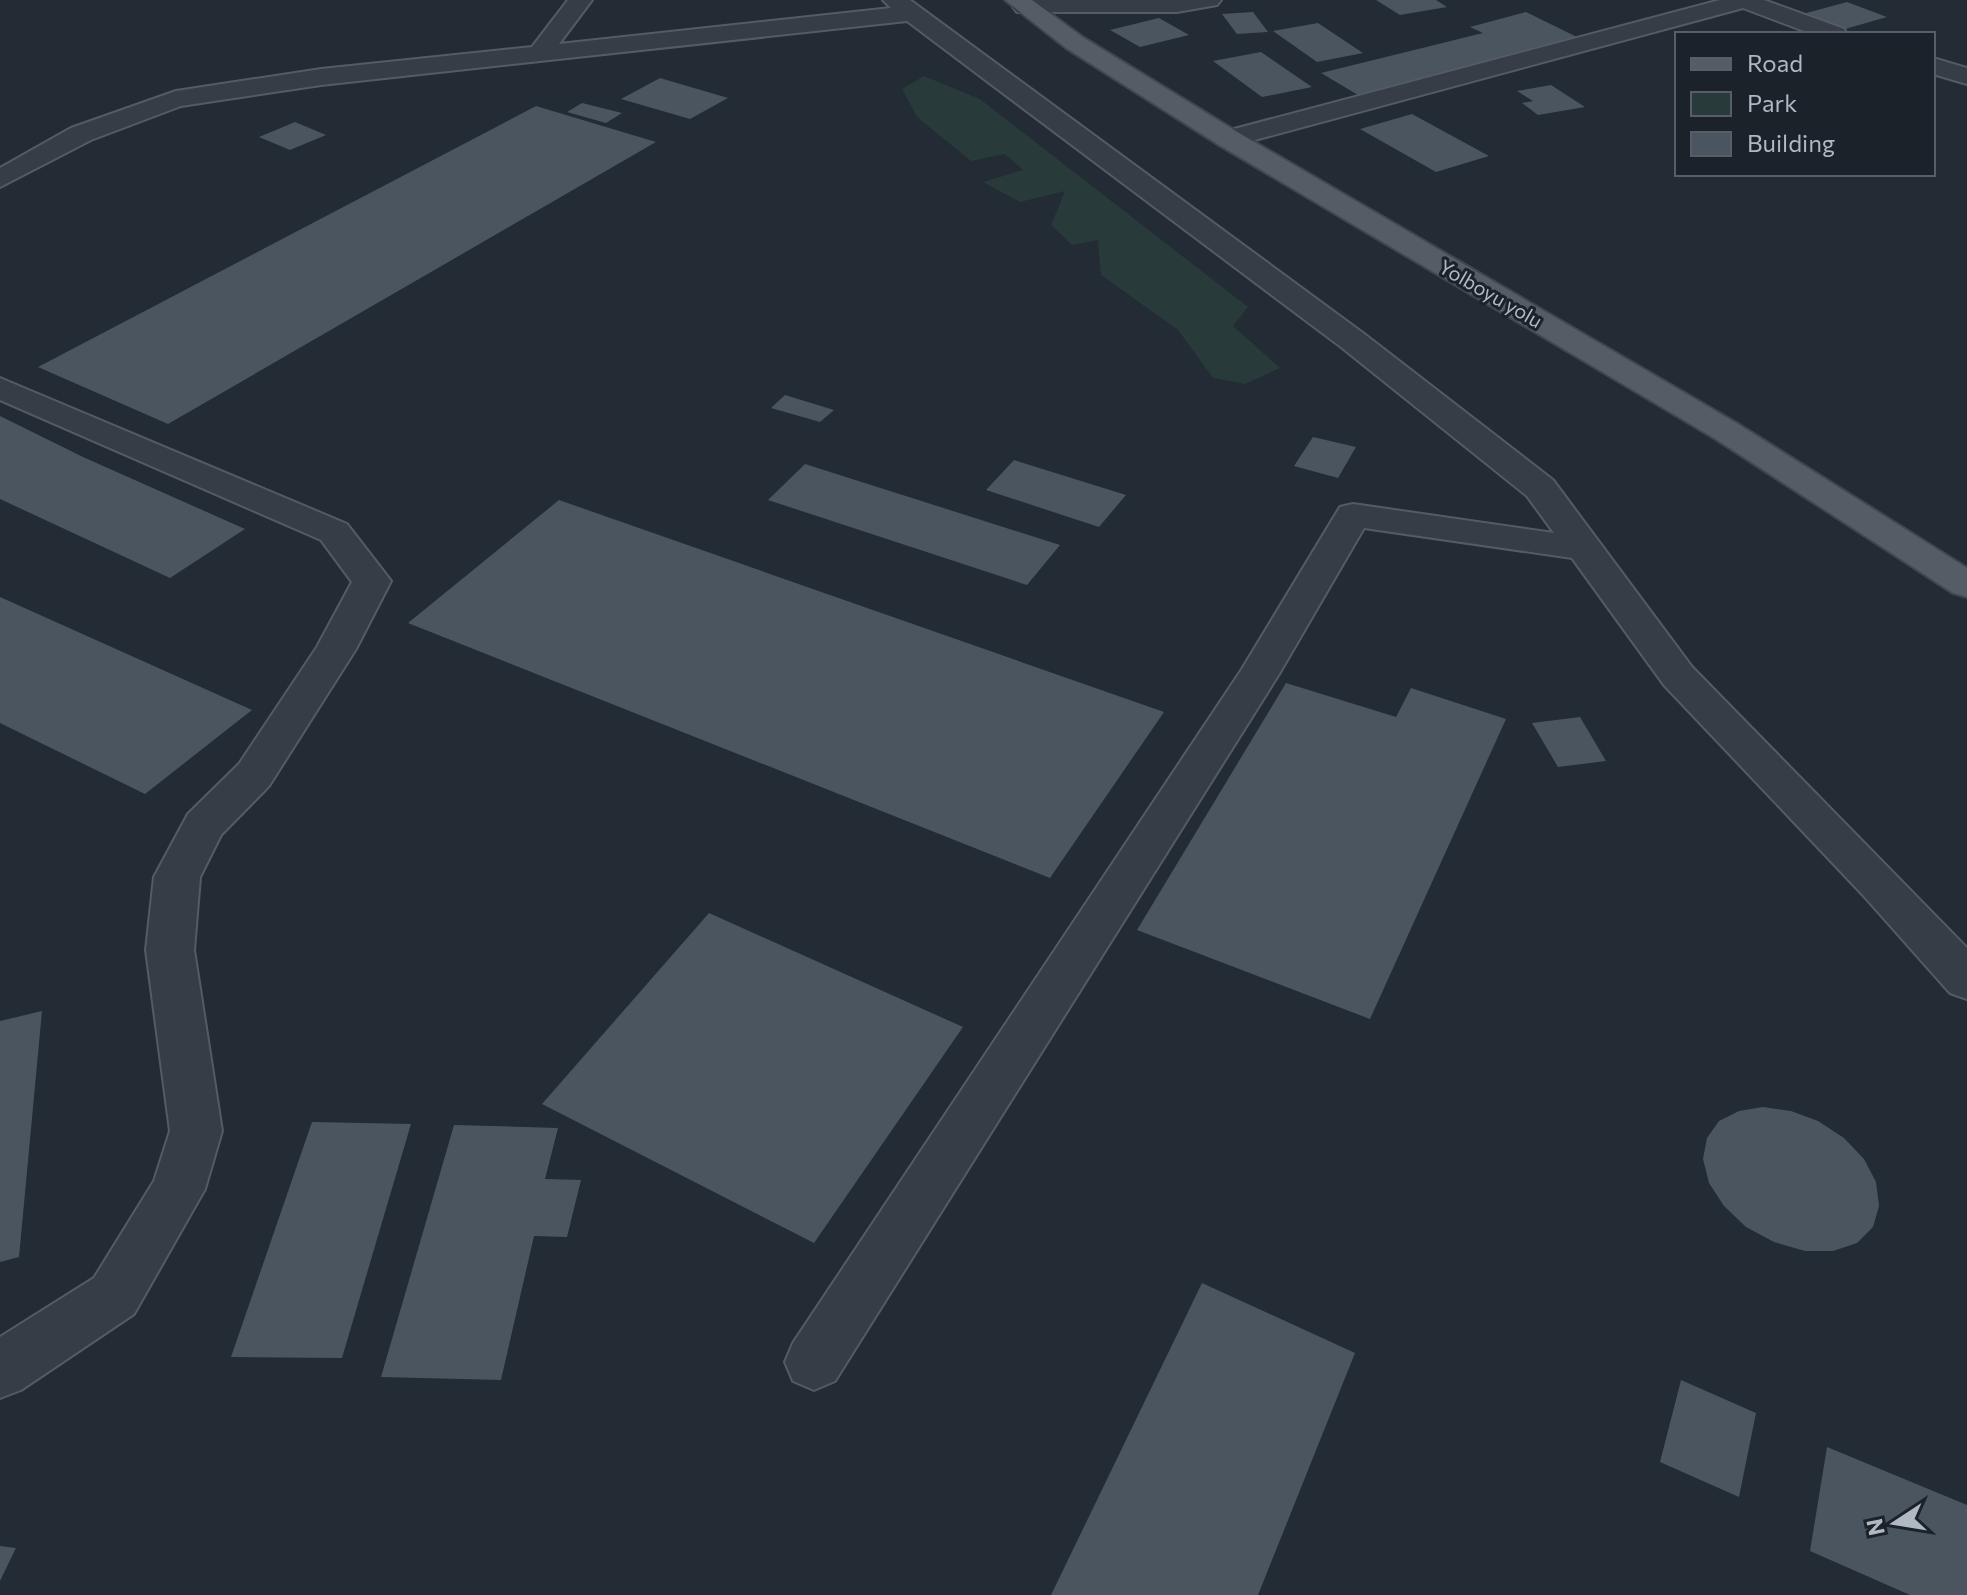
<svg xmlns="http://www.w3.org/2000/svg" width="1967" height="1595" viewBox="0 0 1967 1595" font-family="Commissioner,sans-serif">
<rect width="100%" height="100%" fill="#232b35"/>
<path fill="#283a3a" d="M924 76 980 99 1248 307 1233 326 1280 368 1245 384 1213 378 1178 330 1101 275 1098 240 1072 245 1051 225 1065 191 1020 202 983 182 1023 170 1005 154 971 161 917 117 902 89Z"/>
<path fill="#4b5560" d="M1376 0H1436L1447 7 1400 15Z
M1847 2 1887 17 1838 31 1799 15Z
M1253 12 1268 32 1237 34 1222 14Z
M1526 12 1577 37 1358 95 1321 73 1483 33 1470 27Z
M1159 18 1189 35 1140 47 1110 30Z
M1318 23 1363 53 1317 62 1273 31Z
M1261 52 1312 87 1262 97 1213 61Z
M660 78 728 98 690 119 621 99Z
M1551 85 1585 107 1538 115 1522 103 1533 101 1517 91Z
M582 103 622 113 606 123 567 112Z
M536 106 656 142 168 424 38 367Z
M1412 114 1489 156 1436 172 1360 129Z
M295 122 326 135 290 150 259 137Z
M785 395 834 410 820 422 771 408Z
M0 416 83 457 245 529 170 578 0 499Z
M1313 437 1356 447 1338 478 1294 466Z
M1014 460 1126 495 1099 527 986 490Z
M805 464 1060 545 1027 585 768 500Z
M559 500 1164 712 1050 878 408 623Z
M0 597 252 710 145 794 0 723Z
M1286 683 1396 717 1411 688 1506 719 1370 1019 1137 930Z
M1580 717 1606 761 1558 767 1532 723Z
M709 913 963 1027 814 1243 542 1104Z
M42 1011 19 1257 0 1262V1021Z
M1763 1107 1791 1111 1818 1121 1844 1138 1864 1159 1876 1182 1879 1206 1873 1227 1857 1243 1833 1251H1805L1774 1242 1746 1227 1724 1206 1709 1183 1703 1159 1707 1138 1719 1121 1739 1111Z
M312 1122 411 1124 342 1358 231 1357Z
M454 1125 558 1128 545 1179 581 1180 567 1237 534 1236 501 1380 381 1377Z
M1202 1283 1355 1353 1258 1595H1051Z
M1681 1380 1756 1413 1739 1497 1660 1462Z
M1827 1447 1967 1505V1595H1910L1810 1551Z
M0 1546 16 1548 0 1581Z"/>
<g fill="none" stroke-linecap="round" stroke-linejoin="round">
<g stroke="#535b63" stroke-width="4">
<path id="minor" d="M568 0H592L559 44 891 8 883 0H910L1363 333 1553 480 1692 667 1967 948V999L1950 993 1863 895 1664 685 1572 558 1364 528 1279 674 835 1381 814 1390 793 1381 785 1362 793 1343 1242 669 1340 507 1353 504 1554 533 1527 496 1341 347 907 21 321 85 181 106 91 140 0 187V168L71 128 176 91 321 69 532 47Z
M1025 0H1221L1217 5 1177 12H1017L1013 7Z
M1720 0H1764L1844 29 1847 34H1812L1743 8 1229 147 1219 145 1215 139 1219 133Z
M1933 58 1967 68V84L1933 74Z
M0 378 347 524 391 581 356 649 269 786 221 835 200 877 194 950 222 1131 205 1189 134 1314 21 1390 0 1398V1337L94 1278 154 1181 170 1131 146 950 154 877 188 814 239 764 317 647 352 582 321 540 0 400Z"/>
</g>
<g stroke="#3f464f" stroke-width="4">
<path id="major" d="M1005 0H1032L1084 38 1239 133 1738 424 1967 568V597L1953 593 1714 438 1219 145 1066 48Z"/>
</g>
<use href="#minor" fill="#363d46" fill-rule="evenodd"/>
<use href="#major" fill="#545c66" fill-rule="evenodd"/>
</g>
<g text-anchor="middle" dominant-baseline="central" stroke-width="6" stroke-linejoin="round" paint-order="stroke">
<g font-size="20" fill="#b0b8c2" stroke="#1b222a">
<text transform="translate(1491 293) rotate(30)">Yolboyu yolu</text>
</g>
</g>
<rect x="1675" y="32" width="260" height="144" fill="#1b222a" stroke="#575e67" stroke-width="2"/>
<rect x="1691" y="58" width="40" height="12" fill="#545c66" stroke="#575e67" stroke-width="2"/>
<text x="1747" y="72" font-size="24" fill="#b0b8c2">Road</text>
<rect x="1691" y="92" width="40" height="24" fill="#283a3a" stroke="#575e67" stroke-width="2"/>
<text x="1747" y="112" font-size="24" fill="#b0b8c2">Park</text>
<rect x="1691" y="132" width="40" height="24" fill="#4b5560" stroke="#575e67" stroke-width="2"/>
<text x="1747" y="152" font-size="24" fill="#b0b8c2">Building</text>
<g transform="translate(1895 1523) rotate(258)" stroke="#1b222a" stroke-width="6" paint-order="stroke">
<path d="M0-6L14 30L0 20L-14 30Z" fill="#b0b8c2"/>
<text y="-12" font-size="22" font-weight="bold" text-anchor="middle" fill="#b0b8c2">N</text>
</g>
</svg>
